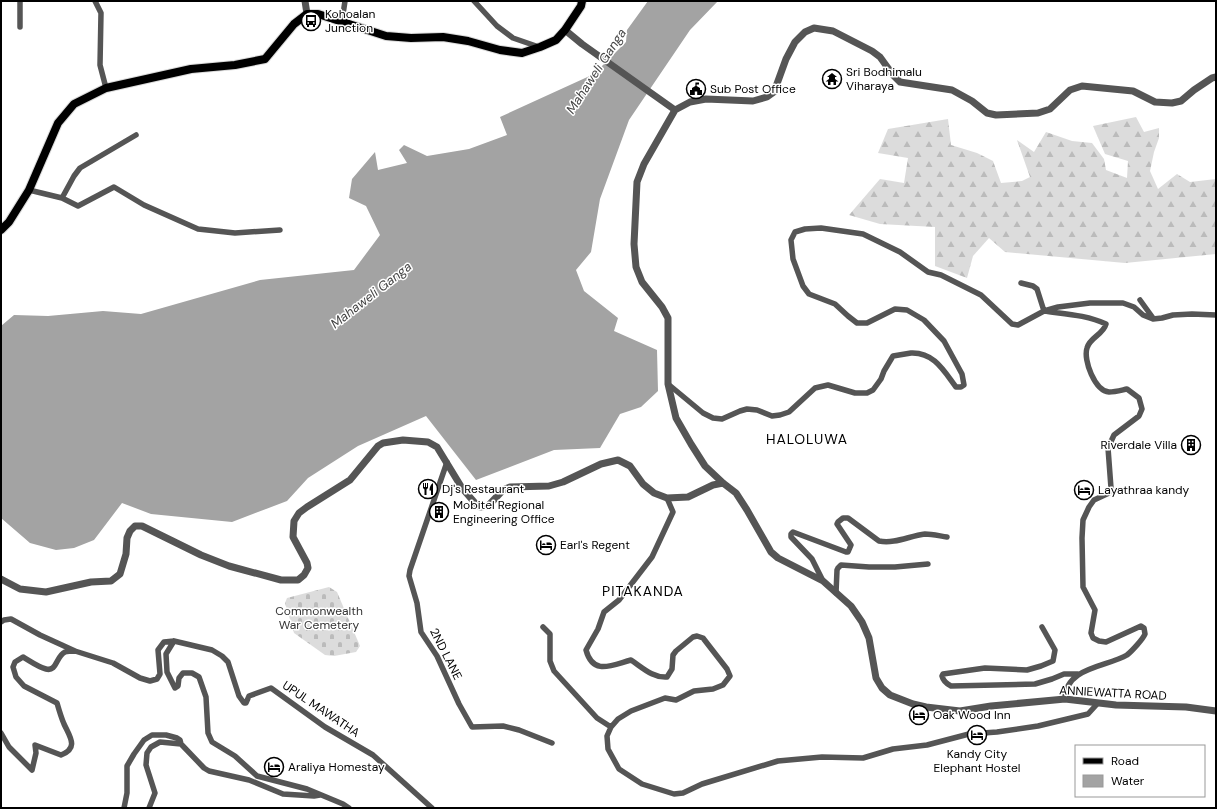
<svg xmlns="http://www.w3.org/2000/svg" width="1217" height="809" viewBox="0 0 1217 809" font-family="'DM Sans',sans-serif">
<defs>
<pattern id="forest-firs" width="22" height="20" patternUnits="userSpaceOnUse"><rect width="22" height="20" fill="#dcdcdc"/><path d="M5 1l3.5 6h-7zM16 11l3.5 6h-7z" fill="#bbb"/></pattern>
<pattern id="cemetery-stones" width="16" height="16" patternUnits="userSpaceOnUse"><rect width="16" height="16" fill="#dcdcdc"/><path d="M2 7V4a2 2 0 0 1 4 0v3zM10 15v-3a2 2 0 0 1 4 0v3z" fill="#bbb"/></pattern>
</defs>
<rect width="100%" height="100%" fill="#fff"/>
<path fill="url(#forest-firs)" d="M1136 117 1144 132 1159 128V138L1154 152 1150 171 1158 189 1177 174 1190 182 1216 179V254L1125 263 1005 252 989 238 973 256 967 278 935 266V227L880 224 849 215 880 179 904 183 908 158 878 153 888 129 948 119 951 145 977 153 993 161 1001 183 1022 181 1030 177 1017 140 1034 152 1046 132 1072 141 1092 143 1104 159 1106 170 1127 178 1128 161 1105 154 1093 126Z"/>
<path fill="url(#cemetery-stones)" d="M329 587 337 592 360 646 356 652 334 656 325 655 294 633 285 603 287 598Z"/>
<path fill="#a3a3a3" d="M648 1H718L690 30 629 120 600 199 591 252 576 270 584 291 618 318 614 331 657 350 658 391 641 407 620 414 600 448 554 450 476 480 426 416 358 446 308 478 287 501 232 522 151 514 122 503 94 540 74 548 56 550 30 543 1 518V326L14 315 48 316 103 311 141 314 260 280 354 270 380 235 366 206 349 198 352 179 375 152 378 170 407 163 399 150 404 145 427 156 469 149 507 135 500 117 594 74 626 42 627 30Z"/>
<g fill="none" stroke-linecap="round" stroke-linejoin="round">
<g stroke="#dbdbdb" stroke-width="10">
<path id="primary" d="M1 230 9 222 29 190 58 123 74 104 106 88 191 69 235 65 265 59 294 24 307 14H318L386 36 411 38 443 37 468 41 500 50 522 53 540 47 556 40 565 30 581 6 582 1"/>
</g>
<path stroke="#555" stroke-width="5.5" d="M95 1 101 13 100 65 106 88
M474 1 497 26 513 38 539 47
M342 21 345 1
M20 27V1
M29 190 62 198 78 206 114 187 144 205 198 229 235 233 280 230
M62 198 74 176 80 168 136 135
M1021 283 1033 286 1037 289 1044 311C1065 314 1087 315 1106 324 1103 335 1090 337 1087 348 1083 360 1095 391 1109 392 1115 392 1122 390 1127 389L1139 398 1142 409 1139 416 1114 435 1108 448 1111 488 1109 493 1094 500 1089 507 1083 520 1082 538 1083 587 1095 610 1091 633 1093 638 1099 641 1106 642 1141 626 1144 628 1145 634C1143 639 1132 651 1127 655 1107 667 1065 667 1065 699
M1140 300 1153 318
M668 384 703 413 713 418 722 419 740 411 747 409 757 410 772 416 780 415 789 412 815 388 828 385 855 393H867L873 390 881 379 884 371 893 356C899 355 905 354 911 353 934 352 944 371 956 387H961L964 385 962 374 944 341 924 320 907 310 895 309 867 323H857L848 316 835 304 809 294 803 286 793 259 791 240 795 232 805 229 821 228 863 234 900 252 928 272 941 275 981 295 1012 324 1018 325 1044 311 1058 307 1090 303H1123L1134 307 1143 315 1153 319 1162 318 1173 315 1192 314 1216 315
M447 462 410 570 409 576 417 603 421 632 437 656 459 704 472 727 503 726 519 730 552 743
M667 498 673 512 652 557 619 600 604 612 598 629 586 650C593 676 612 665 631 660 643 668 653 678 667 677L672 669 673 655 676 651 693 637 697 636 703 638 727 669 730 676 723 685 713 689 694 691 676 700 665 698 631 711 618 719 611 727 607 736 608 749 619 769 642 784 674 794 683 793 702 784 778 761 822 757 863 758 893 749 927 745 969 734 997 732 1038 726 1088 714 1098 703
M823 581 812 559 791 537V534L793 532 846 552H848L851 545 837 524 838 522 843 518H848L879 541C895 544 909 536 925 534 932 534 940 536 947 537
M836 593 837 570 838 568 841 565 869 567H895L928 564
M1 622 4 620 11 619 40 635 75 651 113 663 140 678 150 681 157 679 160 674 158 650 164 642 174 641 212 650 222 656 228 662 239 696 244 703H246L249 696 271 688 325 727 373 755 432 808
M543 627 550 634V661L554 671 597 718 611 727
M1042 627 1055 650 1053 661 1041 666 1027 670 985 668 943 674 942 676C943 680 947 684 951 686L1035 684 1052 679 1064 674H1078
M174 641 166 654 167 672 175 688 178 686 179 678 183 673H192L199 677 206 697 208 733 212 742 235 756 257 776 307 789 343 804 349 808
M1 733 9 747 32 770 36 753 35 745 61 755C79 748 70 737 64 724 61 717 59 710 57 703L24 686 16 677 13 667 15 662 23 657C30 661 38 667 46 669 57 672 56 656 65 652 68 651 72 651 75 651
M124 808 127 793V766L134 754 144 740 152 735H166L177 738 180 740 181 744
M149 808 155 793 146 765 147 753 151 747 160 742 181 744 204 768 209 771 249 780 283 794 314 796 320 795"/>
<path stroke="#555" stroke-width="7" d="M305 1 307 14
M565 30 582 44 675 110
M1216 77 1212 78 1194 90 1181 101 1172 103 1155 102 1133 91 1082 86 1070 90 1050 109 1038 113 996 115 987 113 972 101 952 90 900 82 893 75 880 57 872 51 833 31 814 28 805 32 795 42 786 59 774 92 767 97 753 101 706 99 690 102 675 110 644 164 637 182 634 244 636 267 642 282 662 307 668 318V384L676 418 691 444 705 466 723 483 736 493 747 510 771 552 778 558 823 581 851 606 862 622 869 638 876 678 882 688 890 695 913 704 926 707 960 711 991 706 1065 699 1116 705 1186 707 1216 711
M1 579 20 589 46 592 91 582 111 581 120 574 126 554 127 538 130 531 135 526H142L201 555 229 566 281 580H298L304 575 308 568 307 563 293 537 294 521 299 513 307 507 350 480 378 446 383 443 403 440 428 442 437 447 462 488 475 503 480 507 488 506 503 490 510 487 549 486 563 482 601 464 618 460 630 466 643 484 654 493 667 498 688 497 713 485 723 483"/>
<use href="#primary" stroke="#000" stroke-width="8"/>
</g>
<defs>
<g id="bus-ring" transform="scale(1)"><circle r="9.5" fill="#fff" stroke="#000" stroke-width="1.5"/><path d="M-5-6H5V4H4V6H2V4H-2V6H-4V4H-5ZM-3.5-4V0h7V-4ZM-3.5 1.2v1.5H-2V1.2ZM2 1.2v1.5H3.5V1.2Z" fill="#000"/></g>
<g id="temple-ring" transform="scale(1)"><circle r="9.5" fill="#fff" stroke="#000" stroke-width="1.5"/><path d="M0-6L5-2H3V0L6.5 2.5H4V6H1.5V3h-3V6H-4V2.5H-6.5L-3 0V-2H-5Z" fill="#000"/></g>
<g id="civic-ring" transform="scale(1)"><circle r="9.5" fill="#fff" stroke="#000" stroke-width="1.5"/><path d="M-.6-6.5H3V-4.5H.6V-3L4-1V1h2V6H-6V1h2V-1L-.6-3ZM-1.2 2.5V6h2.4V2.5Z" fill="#000"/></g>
<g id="building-ring" transform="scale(1)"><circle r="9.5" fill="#fff" stroke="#000" stroke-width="1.5"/><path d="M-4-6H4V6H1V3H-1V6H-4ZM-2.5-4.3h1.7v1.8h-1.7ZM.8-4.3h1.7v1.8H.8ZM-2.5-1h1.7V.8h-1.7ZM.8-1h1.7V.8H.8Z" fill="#000"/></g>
<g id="restaurant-ring" transform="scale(1)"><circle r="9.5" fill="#fff" stroke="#000" stroke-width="1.5"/><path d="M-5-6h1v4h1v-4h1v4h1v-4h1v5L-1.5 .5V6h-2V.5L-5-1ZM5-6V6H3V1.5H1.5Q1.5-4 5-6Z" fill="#000"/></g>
<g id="hotel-ring" transform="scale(1)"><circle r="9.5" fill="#fff" stroke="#000" stroke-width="1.5"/><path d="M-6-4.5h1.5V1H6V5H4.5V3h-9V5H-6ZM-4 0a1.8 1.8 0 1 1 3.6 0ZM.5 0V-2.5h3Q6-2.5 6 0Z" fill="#000"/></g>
</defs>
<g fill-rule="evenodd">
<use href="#bus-ring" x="311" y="21"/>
<use href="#temple-ring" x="832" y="79"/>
<use href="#civic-ring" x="696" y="89"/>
<use href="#building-ring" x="1191" y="445"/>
<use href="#restaurant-ring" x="428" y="489"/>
<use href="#hotel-ring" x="1084" y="490"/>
<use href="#building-ring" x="439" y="512"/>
<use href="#hotel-ring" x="546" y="545"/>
<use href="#hotel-ring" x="919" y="715"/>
<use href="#hotel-ring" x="977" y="735"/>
<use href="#hotel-ring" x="274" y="767"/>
</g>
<g text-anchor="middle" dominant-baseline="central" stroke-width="3" stroke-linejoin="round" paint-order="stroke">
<g font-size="12" fill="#000" stroke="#fff" text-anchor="start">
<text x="325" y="14">Kohoalan<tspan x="325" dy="14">Junction</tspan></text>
<text x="846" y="72">Sri Bodhimalu<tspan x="846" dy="14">Viharaya</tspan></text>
<text x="710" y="89">Sub Post Office</text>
<text x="1177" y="445" text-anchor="end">Riverdale Villa</text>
<text x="442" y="489">Dj's Restaurant</text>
<text x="1098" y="490">Layathraa kandy</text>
<text x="453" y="505">Mobitel Regional<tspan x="453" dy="14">Engineering Office</tspan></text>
<text x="560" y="545">Earl's Regent</text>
<text x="933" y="715">Oak Wood Inn</text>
<text x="977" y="754" text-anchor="middle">Kandy City<tspan x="977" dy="14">Elephant Hostel</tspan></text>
<text x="288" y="767">Araliya Homestay</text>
</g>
<g font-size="12" fill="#333" stroke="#fff">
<text x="319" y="611">Commonwealth<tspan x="319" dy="14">War Cemetery</tspan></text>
</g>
<g font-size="12" fill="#000" stroke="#fff">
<text transform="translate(446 654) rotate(63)">2ND LANE</text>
<text transform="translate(1113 693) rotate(3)">ANNIEWATTA ROAD</text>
<text transform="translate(321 709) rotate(34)">UPUL MAWATHA</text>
</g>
<g font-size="13" font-style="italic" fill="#444" stroke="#fff">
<text transform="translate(596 71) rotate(-57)">Mahaweli Ganga</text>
<text transform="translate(371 295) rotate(-38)">Mahaweli Ganga</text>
</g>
<g font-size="14" letter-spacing="1" fill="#000" stroke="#fff">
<text x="807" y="439">HALOLUWA</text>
<text x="643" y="591">PITAKANDA</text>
</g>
</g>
<rect width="1217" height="809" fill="none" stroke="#000000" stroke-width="4"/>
<rect x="1075" y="745" width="130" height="52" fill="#ffffff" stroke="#999999"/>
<rect x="1083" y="758" width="20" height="6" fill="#000000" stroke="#999999"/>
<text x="1111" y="765" font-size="12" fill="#000000">Road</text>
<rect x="1083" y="775" width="20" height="12" fill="#a3a3a3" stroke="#999999"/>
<text x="1111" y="785" font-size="12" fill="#000000">Water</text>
</svg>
